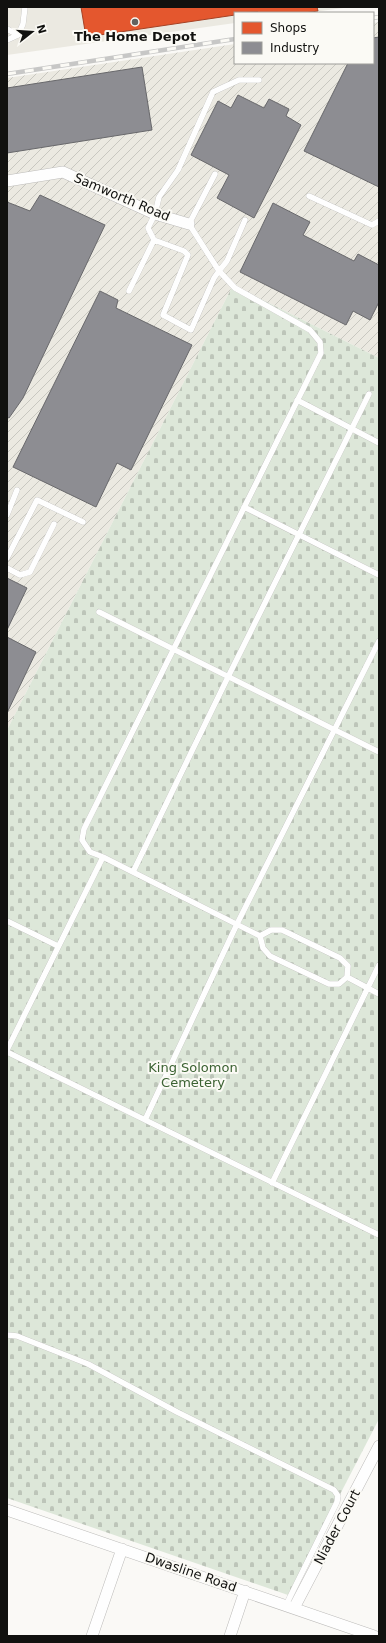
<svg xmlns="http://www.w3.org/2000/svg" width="386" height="1643" viewBox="0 0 386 1643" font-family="'DejaVu Sans',sans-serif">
<defs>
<pattern id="industrial-furrows" width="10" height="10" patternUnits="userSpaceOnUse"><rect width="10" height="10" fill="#ebe9e1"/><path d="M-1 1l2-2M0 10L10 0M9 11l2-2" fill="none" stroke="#c8c7c0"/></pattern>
<pattern id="cemetery-stones" width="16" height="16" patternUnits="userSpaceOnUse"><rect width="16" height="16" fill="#dde7d9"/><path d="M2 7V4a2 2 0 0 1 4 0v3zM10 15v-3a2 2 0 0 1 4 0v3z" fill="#bdc5b9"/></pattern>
</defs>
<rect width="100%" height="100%" fill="#faf9f6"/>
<path fill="#ebe9e1" d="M7 7H351L305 13H235V23L7 55Z"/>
<path fill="url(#industrial-furrows)" d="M379 22V358L233 285 7 730V78L235 44V63H373V23Z"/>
<path fill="url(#cemetery-stones)" d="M233 285 379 358V1419L288 1595 7 1498V730Z"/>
<path fill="#e4572e" stroke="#a54225" d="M81 7H317L318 11 304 13H258V12L235 13V15L86 37Z"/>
<path fill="#8d8d92" stroke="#68686b" d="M379 37V187L304 151 348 63H373V38Z
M142 67 152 130 7 153V88Z
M238 95 264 108 269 99 289 109 286 116 301 125 254 218 217 198 229 175 191 155 218 101 231 108Z
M40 195 105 225 23 398 9 418 7 417V202L30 211Z
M273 203 310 222 303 235 354 261 358 254 379 265V302L370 320 353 311 346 325 240 272Z
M100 291 118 300 116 308 192 345 131 470 117 463 96 507 13 467Z
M7 578 27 588 7 630Z
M7 637 36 652 7 713Z"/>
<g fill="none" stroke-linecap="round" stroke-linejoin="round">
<g stroke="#bdbcba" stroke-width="6">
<path id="lane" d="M7 29 18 35
M7 40 18 35 23 24 25 7
M215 174 189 224 219 271 214 278 191 330 163 315 188 255 184 251 154 240 148 228 155 214 159 197 178 170 213 92 239 80H259
M309 196 372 225 379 221
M129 291 154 240
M297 400 379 443
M244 507 379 575
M7 515 17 490
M7 558 37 500 83 522
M7 568 20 575 30 572 54 524
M99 612 379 752
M103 857 260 936
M133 872 228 677 369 394
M7 921 58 946
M271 930H282L340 958 348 966 347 977 339 984H329L270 956 263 948 260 936Z
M347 977 379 994
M7 1050 103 857 90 852 82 840 84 829 321 353 320 342 310 330 235 288 219 271 227 261 245 220
M7 1052 379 1235
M145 1120 237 924 379 641
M272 1183 379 965
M7 1335 17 1336 88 1364 177 1412 334 1490 338 1496 337 1502 286 1605"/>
</g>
<g stroke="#bdbcba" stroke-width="12">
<path id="street" d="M7 181 63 172 155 214 189 224
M7 1510 374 1636
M294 1608 379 1446
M92 1636 122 1549
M230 1636 245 1591"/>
</g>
<use href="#lane" stroke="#fefefe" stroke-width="5.5"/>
<use href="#street" stroke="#fefefe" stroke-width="11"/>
<g stroke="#c7c7c6" stroke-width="4.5">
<path id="rail" d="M373 18 379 17
M7 74 235 39"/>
</g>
<use href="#rail" stroke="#fbfaf5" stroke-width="3" stroke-dasharray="9" stroke-linecap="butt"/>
</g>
<circle fill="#636260" stroke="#fbfaf5" stroke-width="1.5" cx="135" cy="22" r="4"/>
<g text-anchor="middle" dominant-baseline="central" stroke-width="4" stroke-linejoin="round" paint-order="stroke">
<g font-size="13" font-weight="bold" fill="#11110f" stroke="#fbfaf5">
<text x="135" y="36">The Home Depot</text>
</g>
<g font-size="13" fill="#11110f" stroke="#fbfaf5">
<text transform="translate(122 197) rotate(23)">Samworth Road</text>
<text transform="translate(337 1527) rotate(-62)">Niader Court</text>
<text transform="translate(191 1572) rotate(19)">Dwasline Road</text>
</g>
<g font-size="13" fill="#3b6232" stroke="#fbfaf5">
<text x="193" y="1067">King Solomon<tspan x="193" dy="15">Cemetery</tspan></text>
</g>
</g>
<rect width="386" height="1643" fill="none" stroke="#11110f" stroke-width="16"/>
<rect x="234" y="12" width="140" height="52" fill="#fbfaf5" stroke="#9d9d99"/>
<rect x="242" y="22" width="20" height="12" fill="#e4572e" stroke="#9d9d99"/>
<text x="270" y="32" font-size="12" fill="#11110f">Shops</text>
<rect x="242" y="42" width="20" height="12" fill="#8d8d92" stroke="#9d9d99"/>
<text x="270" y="52" font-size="12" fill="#11110f">Industry</text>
<g transform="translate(32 32) rotate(73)" stroke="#fbfaf5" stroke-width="3" paint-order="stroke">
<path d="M0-3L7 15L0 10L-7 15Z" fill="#11110f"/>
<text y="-6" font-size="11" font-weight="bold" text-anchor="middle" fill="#11110f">N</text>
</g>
</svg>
